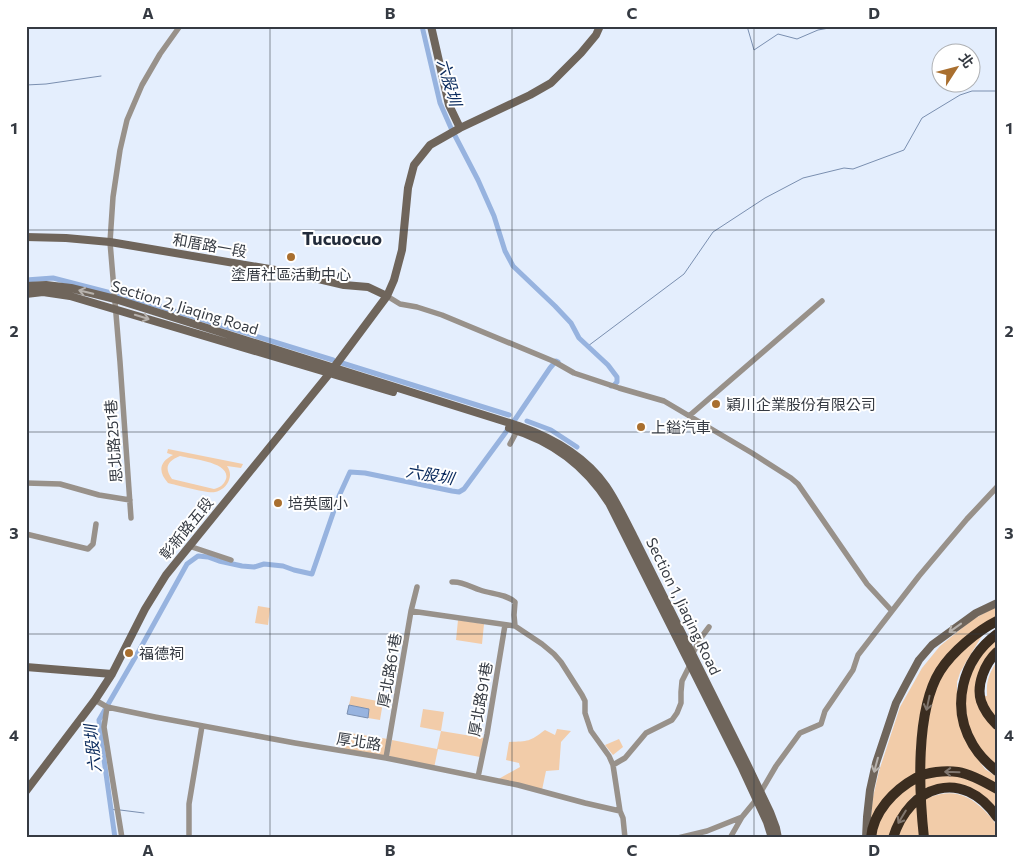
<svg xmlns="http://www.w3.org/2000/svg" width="1023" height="864" viewBox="0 0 1023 864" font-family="Commissioner,'Noto Sans TC',sans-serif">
<rect width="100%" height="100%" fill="#e4eefd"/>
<path fill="#f2cca9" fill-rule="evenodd" d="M168 449 243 464 241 468 227 466C230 470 231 475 229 480 227 486 221 491 215 492 208 494 177 485 168 483 158 472 159 462 173 455L167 453ZM180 456C191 459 231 462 226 479 224 485 219 488 214 489L172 479C164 468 167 461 180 456Z
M258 606 270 608 268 625 255 623Z
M997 606V617L964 648 985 631 966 662 960 673 957 682V700L974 754 985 769 997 777V785L948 768 894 790 869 834 873 797 879 771 900 707 922 668 940 646 972 620Z
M458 620 484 624 482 644 456 640Z
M997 637V648L975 694 987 696C986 681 989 674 997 661V766L988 759 974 741 967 722 965 699 968 679 985 649Z
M351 696 383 702 380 720 368 718 369 709 349 705Z
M423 709 444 712 441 731 484 738 480 757 438 749 434 768 389 756 392 740 437 749 441 731 420 727Z
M557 729 571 731 561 742 559 770 546 771 542 790 495 781 520 767 519 763 506 760 509 742C529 741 529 742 545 730L555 735Z
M344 732 388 739 386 756 341 750Z
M619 739 623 747 613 755 605 745Z
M951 775 973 780 997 794V812L970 789 925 791 912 797 907 805C939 794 957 783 985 811 995 822 997 822 997 838H874C877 830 879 822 882 815 890 798 917 779 935 776 940 775 946 775 951 775Z"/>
<path fill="#97b3df" stroke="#7a8fb0" d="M349 705 369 709 368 718 347 714Z"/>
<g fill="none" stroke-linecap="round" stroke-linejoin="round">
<path stroke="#7a8fb0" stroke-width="1" d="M747 26 754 50 778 34 797 39 818 30 840 26
M26 85 46 84 101 76
M588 346 684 274 713 232 765 198 803 178 844 168 853 169 904 150 922 118 960 95 972 91H997
M111 809 116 810
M120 810 144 813"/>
<path stroke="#97b3df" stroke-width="5" d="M422 26 440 103 451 128 478 180 494 216 505 251 513 266 555 306 571 323 579 338 608 365 617 377V382L614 385 611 386
M26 280 53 278 142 301 333 360
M342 363 509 415
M527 421 551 430 577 447
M115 838 102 745 99 720 140 649 187 564 198 556 208 557 219 561 242 566 254 567 264 564 283 566 294 570 312 574 339 496 350 472 365 473 452 491 459 492 464 489 514 421 550 368 556 361 558 362"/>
<path stroke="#98918a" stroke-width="5.5" d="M387 296 400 304 417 307 442 315 553 361 574 373 619 388 664 401 752 453 791 478 798 484 867 584 891 610
M689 416 822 301
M510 444 517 431
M26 483 60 484 99 495 130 500
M131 518 120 362 110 242 113 197 120 150 127 120 142 85 160 54 180 26
M26 534 88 549 93 544 96 524
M189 546 231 560
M452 582C462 581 471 587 480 590 492 594 506 594 515 602L514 615 515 626
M411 611 515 626 542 644 554 654 561 662 582 695 585 701V713L591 731 609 756 613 765 620 811 623 818 625 838
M95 700 107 707 155 717 295 743 386 758 518 785 585 803 620 811
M107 707 104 727 122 838
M386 758 411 611 417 587
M613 765 625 758 646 733 672 720 677 713 681 703V692L682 681 690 665 692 655 700 639 709 627
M478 777 487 734 505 625
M190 838 189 835V804L202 726
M678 838 707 831 742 817 756 800 776 766 800 733 821 724 825 711 853 670 858 655 919 576 967 519 997 487
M730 838 742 817"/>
<path stroke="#6f655b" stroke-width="8" d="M431 26 449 105 460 128
M26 237 66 238 110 242 293 273 344 285 368 287 387 296
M26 286 46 285 71 288 115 299 519 426C553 438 585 456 606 486 617 502 625 520 634 537L747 764 770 812 776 828 778 838
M26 294 43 292 70 296 393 392
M509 428C553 441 585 465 609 503L742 768 767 822 772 838
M26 667 112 674
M26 791 95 700 112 674 145 609 166 575 329 374 387 296 394 280 402 250 408 188 414 165 430 145 460 128 530 95 551 83 581 53 596 35 600 26
M866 838 867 817 870 790 876 763 896 703 906 684 919 660 932 645 976 613 997 603"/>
<path stroke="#3b2d20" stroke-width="10" d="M997 634C962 660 950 707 973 745 979 755 988 764 997 771
M997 652C985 663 976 685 981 701 984 710 990 718 997 725
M871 838C873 812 894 790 916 778 927 772 945 770 958 772 971 774 985 782 997 789
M893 838C909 785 963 767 997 817
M924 838C919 792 915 711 940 671 952 652 977 631 997 621"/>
</g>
<defs><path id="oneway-shaft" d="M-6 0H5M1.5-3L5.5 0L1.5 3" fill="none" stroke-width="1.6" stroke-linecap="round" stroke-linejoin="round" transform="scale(1.25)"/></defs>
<g stroke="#b7b2ad">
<use href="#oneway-shaft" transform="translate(86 292) rotate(-166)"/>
<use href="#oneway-shaft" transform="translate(142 317) rotate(17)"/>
<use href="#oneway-shaft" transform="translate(955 628) rotate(144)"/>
<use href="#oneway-shaft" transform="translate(876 765) rotate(105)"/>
</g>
<g stroke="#80766e">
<use href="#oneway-shaft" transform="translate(928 703) rotate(102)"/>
<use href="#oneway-shaft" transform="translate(952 772) rotate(-178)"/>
<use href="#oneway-shaft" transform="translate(902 817) rotate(121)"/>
</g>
<path fill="none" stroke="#353a42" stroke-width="1" stroke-opacity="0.55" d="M270 26V838M512 26V838M754 26V838M26 230H997M26 432H997M26 634H997"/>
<g fill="#a96f2f" stroke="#fff" stroke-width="2">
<circle cx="291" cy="257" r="5"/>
<circle cx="716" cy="404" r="5"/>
<circle cx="641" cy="427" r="5"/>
<circle cx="278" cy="503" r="5"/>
<circle cx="129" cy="653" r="5"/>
</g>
<g text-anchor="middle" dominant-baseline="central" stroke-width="4" stroke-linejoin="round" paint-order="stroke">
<g font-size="15" fill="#353a42" stroke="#fff">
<text transform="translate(210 245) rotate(10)">和厝路一段</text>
<text transform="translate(185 307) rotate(17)">Section 2, Jiaqing Road</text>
<text transform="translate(113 441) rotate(-94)">思北路251巷</text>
<text transform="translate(186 528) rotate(-51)">彰新路五段</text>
<text transform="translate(684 606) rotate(64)">Section 1, Jiaqing Road</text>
<text transform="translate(389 670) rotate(-80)">厚北路61巷</text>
<text transform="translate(480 699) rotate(-80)">厚北路91巷</text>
<text transform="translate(359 741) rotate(9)">厚北路</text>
</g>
<g font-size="15" fill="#353a42" stroke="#fff" text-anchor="start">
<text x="291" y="274" text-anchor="middle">塗厝社區活動中心</text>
<text x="726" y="404">穎川企業股份有限公司</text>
<text x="651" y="427">上鎰汽車</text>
<text x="288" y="503">培英國小</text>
<text x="139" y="653">福德祠</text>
</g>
<g font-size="16" font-style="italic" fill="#08295c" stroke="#fff">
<text transform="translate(450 82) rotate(74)">六股圳</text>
<text transform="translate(430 474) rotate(10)">六股圳</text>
<text transform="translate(92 749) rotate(-96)">六股圳</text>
</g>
<g font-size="18" font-weight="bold" fill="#232c3b" stroke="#fff">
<text x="342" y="238">Tucuocuo</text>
</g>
</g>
<rect width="1023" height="864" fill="none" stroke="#ffffff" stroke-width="55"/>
<g transform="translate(956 68) rotate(54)"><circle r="24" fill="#ffffff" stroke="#aeb0b3"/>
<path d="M0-4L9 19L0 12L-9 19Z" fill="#a96f2f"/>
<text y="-8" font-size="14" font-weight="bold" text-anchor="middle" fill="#353a42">北</text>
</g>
<rect x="28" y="28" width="968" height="808" fill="none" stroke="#353a42" stroke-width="2"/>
<g font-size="16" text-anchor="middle" font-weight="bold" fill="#353a42">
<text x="148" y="19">A</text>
<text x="390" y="19">B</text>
<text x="632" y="19">C</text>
<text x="874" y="19">D</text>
<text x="14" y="134">1</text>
<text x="1009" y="134">1</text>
<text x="14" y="337">2</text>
<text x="1009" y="337">2</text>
<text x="14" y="539">3</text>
<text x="1009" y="539">3</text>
<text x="14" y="741">4</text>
<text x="1009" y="741">4</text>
<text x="148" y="856">A</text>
<text x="390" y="856">B</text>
<text x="632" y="856">C</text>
<text x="874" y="856">D</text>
</g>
</svg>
